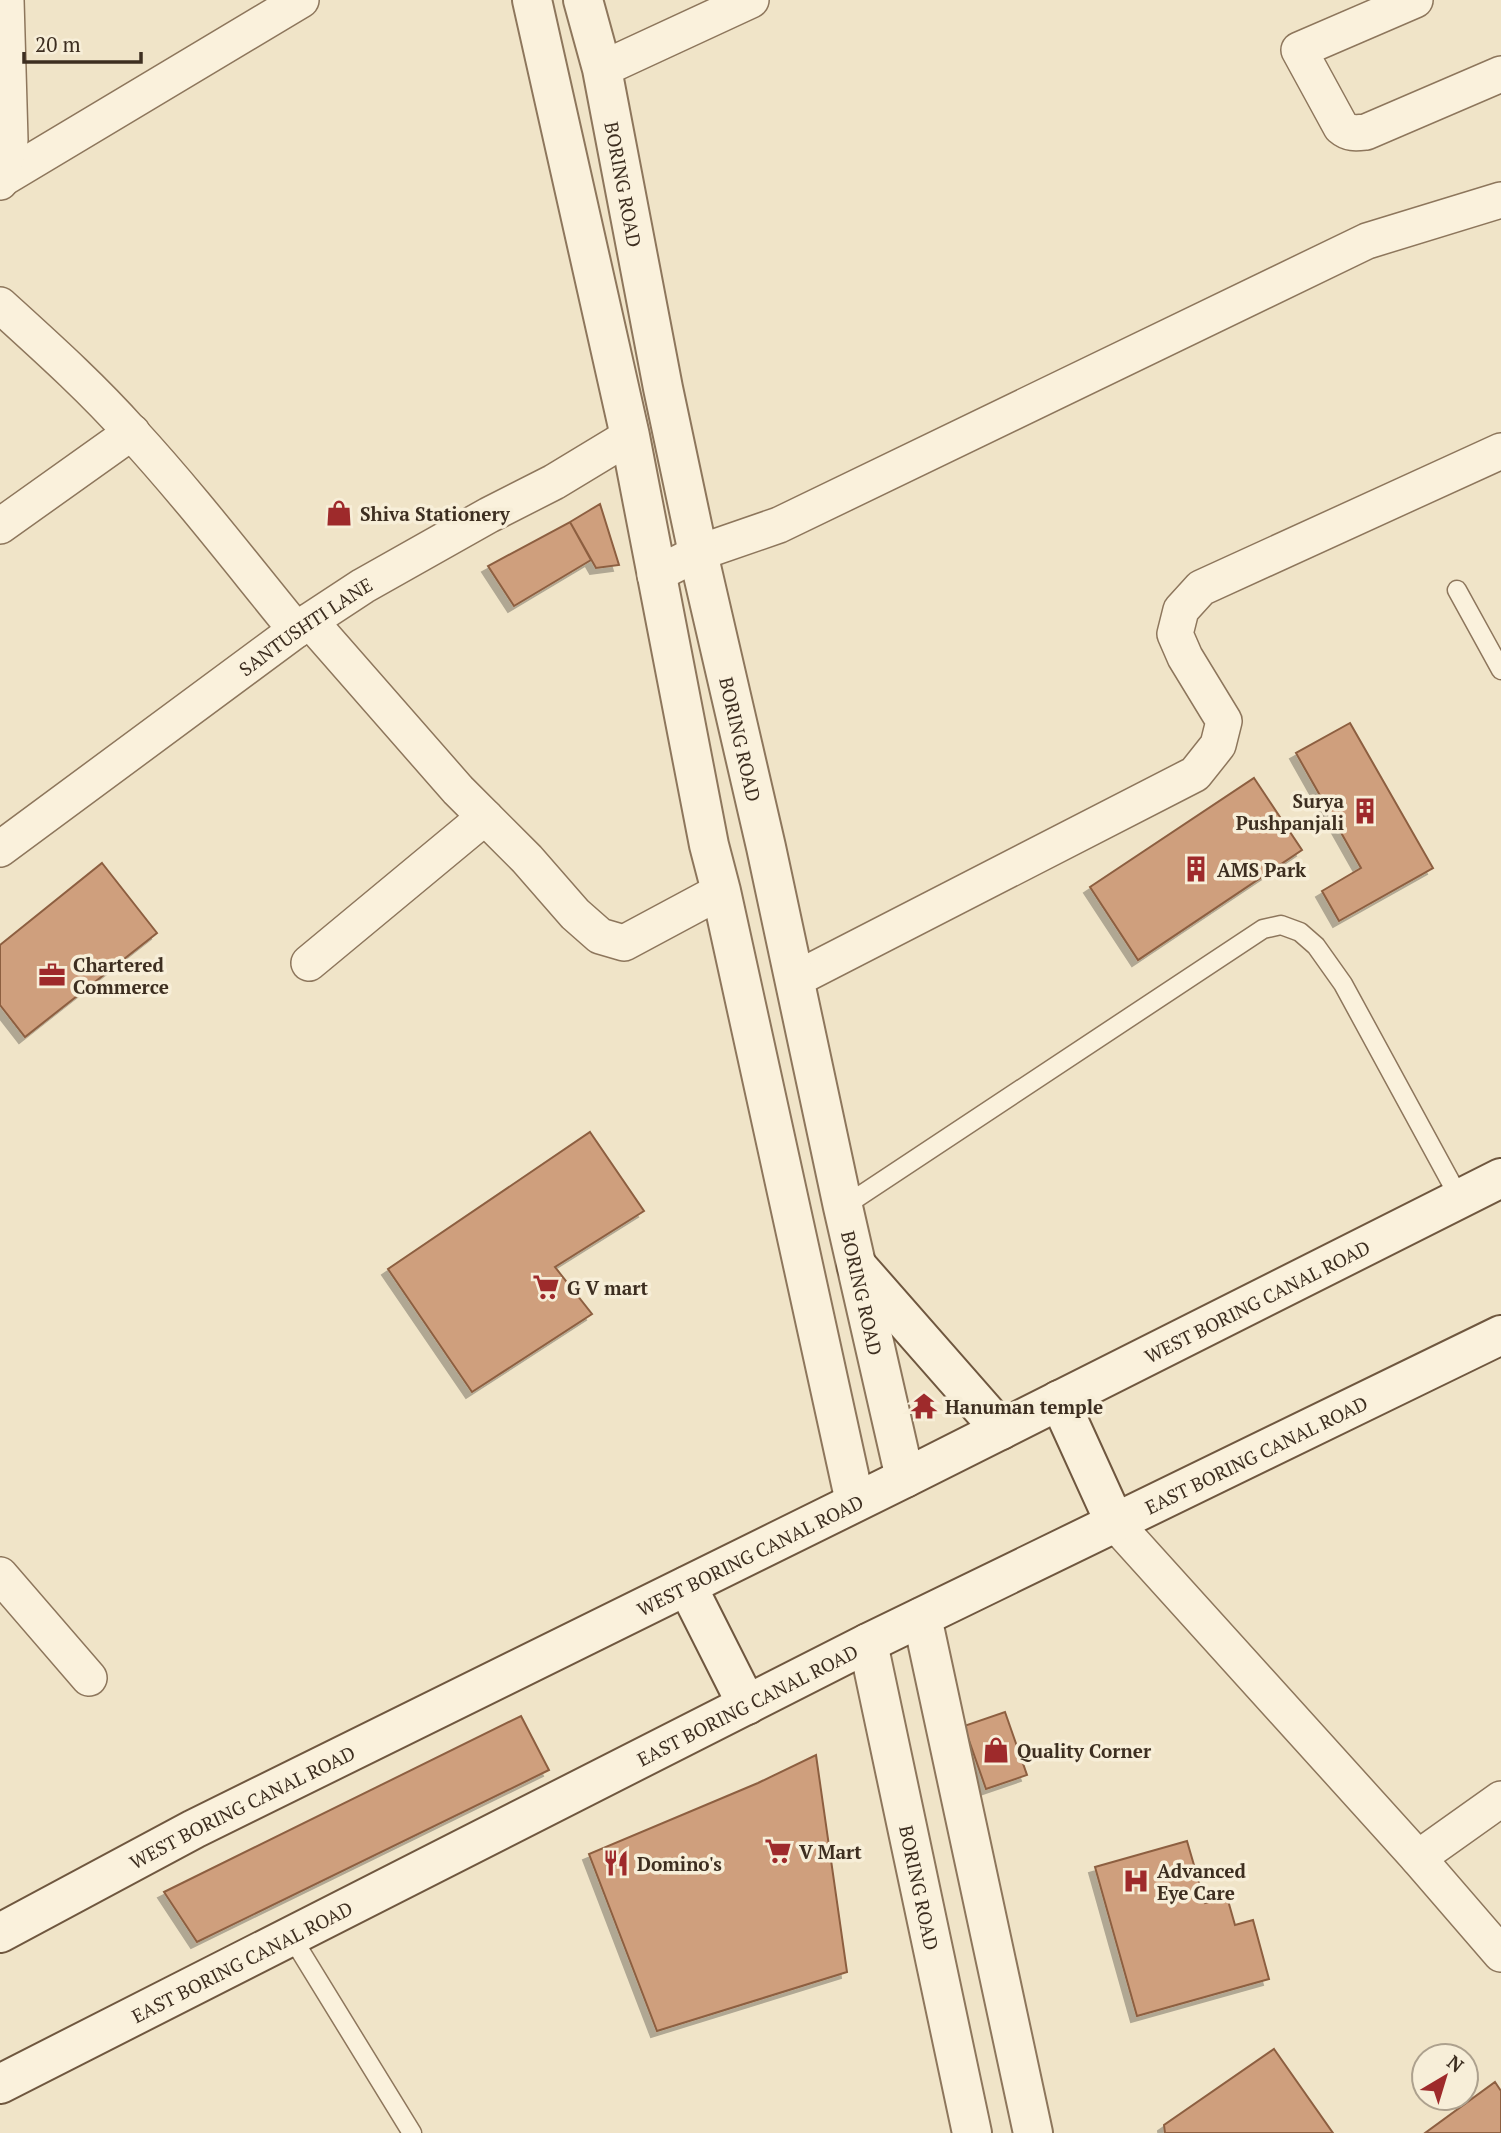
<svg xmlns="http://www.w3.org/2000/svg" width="1501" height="2133" viewBox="0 0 1501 2133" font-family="'PT Serif',serif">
<defs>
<filter id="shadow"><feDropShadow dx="-6" dy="6" stdDeviation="0" flood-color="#0004"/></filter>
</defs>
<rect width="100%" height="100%" fill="#f0e4c8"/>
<path fill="#cf9f7d" stroke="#8d5f41" stroke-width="2" filter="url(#shadow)" d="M600 504 619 565 596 568 570 522Z
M570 522 591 560 514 606 488 566Z
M1350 723 1433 868 1339 921 1322 891 1361 868 1296 753Z
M1254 778 1302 850 1138 960 1090 887Z
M102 863 157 933 25 1037 0 1005V945Z
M590 1132 644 1211 555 1267 592 1314 472 1392 388 1269Z
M1005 1712 1027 1775 986 1789 964 1726Z
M521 1716 549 1770 197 1942 164 1892Z
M816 1755 847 1972 657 2031 589 1854 758 1783Z
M1187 1841 1205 1903 1227 1897 1235 1925 1253 1920 1269 1979 1137 2016 1095 1867Z
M1274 2049 1333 2133H1165L1164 2125Z
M1495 2082 1501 2091V2133H1425Z"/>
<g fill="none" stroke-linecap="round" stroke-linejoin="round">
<g stroke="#8d765c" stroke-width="21">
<path id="service" d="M1457 590 1501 670
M843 1207 1263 929 1281 925 1300 932 1316 946 1343 984 1460 1199
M291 1936 412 2133"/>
</g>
<g stroke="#8d765c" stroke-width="38">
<g id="minor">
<path d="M1415 0 1299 50 1341 127C1349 134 1356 133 1366 132L1501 74"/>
<path d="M602 69 751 0"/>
<path d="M2 179 301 0"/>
<path d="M0 182 10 140 6 0"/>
<path d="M0 305C45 346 91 387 131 432 189 495 242 564 296 630"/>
<path d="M0 526 132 432"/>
<path d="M655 575 698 553 779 525 1367 241 1501 200"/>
<path d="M310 621 458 790 527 859 575 914 600 936 624 943 721 891"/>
<path id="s1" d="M0 849 296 630 363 586 489 515 554 482 630 436"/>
<path d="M309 963 485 817"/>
<path d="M794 980 1195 774 1218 745 1224 721 1185 657 1175 634 1181 610 1201 588 1501 451"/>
<path d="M1115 1523 1418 1858 1501 1954"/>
<path d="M0 1575 89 1678"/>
<path d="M1418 1858 1501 1799"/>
</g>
</g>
<g stroke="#8d765c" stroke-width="42">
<g id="tertiary">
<path d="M532 0 630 436 709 845 721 891 855 1502"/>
<path id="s2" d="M583 0 602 69 663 388 698 553 766 847 843 1207 905 1478"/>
<path d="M922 1617 1033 2133"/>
<path id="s3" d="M868 1643 972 2133"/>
</g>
</g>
<g stroke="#6f573f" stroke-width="42">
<g id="secondary">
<path d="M857 1266 1001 1430"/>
<path d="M1059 1400 1115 1523"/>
<path d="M687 1586 747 1705"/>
<path id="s4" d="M0 1933 194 1829 905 1478 1501 1178"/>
<path id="s5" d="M0 2084 868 1643 1501 1335"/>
</g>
</g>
<use href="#service" stroke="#faf1dc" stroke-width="18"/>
<use href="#minor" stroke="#faf1dc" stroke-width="35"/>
<use href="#tertiary" stroke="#faf1dc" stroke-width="38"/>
<use href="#secondary" stroke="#faf1dc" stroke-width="38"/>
</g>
<defs>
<g id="shop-bare" transform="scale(2.1)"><path d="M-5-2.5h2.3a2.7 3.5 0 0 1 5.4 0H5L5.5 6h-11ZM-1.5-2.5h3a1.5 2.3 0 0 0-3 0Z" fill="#9e2a2b" stroke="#f7eed8" stroke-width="2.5" paint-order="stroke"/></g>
<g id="building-bare" transform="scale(2.1)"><path d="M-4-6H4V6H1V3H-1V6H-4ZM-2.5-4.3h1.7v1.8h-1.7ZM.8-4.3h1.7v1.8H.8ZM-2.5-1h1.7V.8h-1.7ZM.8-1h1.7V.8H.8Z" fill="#9e2a2b" stroke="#f7eed8" stroke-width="2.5" paint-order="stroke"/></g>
<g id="office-bare" transform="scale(2.1)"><path d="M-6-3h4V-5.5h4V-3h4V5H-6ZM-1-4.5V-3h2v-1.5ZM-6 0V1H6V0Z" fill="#9e2a2b" stroke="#f7eed8" stroke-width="2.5" paint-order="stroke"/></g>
<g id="supermarket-bare" transform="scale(2.1)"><path d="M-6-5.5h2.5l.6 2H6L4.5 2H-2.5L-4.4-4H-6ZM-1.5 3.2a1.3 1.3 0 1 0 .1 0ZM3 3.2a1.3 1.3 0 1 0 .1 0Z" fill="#9e2a2b" stroke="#f7eed8" stroke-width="2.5" paint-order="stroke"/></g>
<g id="temple-bare" transform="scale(2.1)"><path d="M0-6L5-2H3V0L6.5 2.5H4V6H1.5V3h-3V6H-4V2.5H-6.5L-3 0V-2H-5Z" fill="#9e2a2b" stroke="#f7eed8" stroke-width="2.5" paint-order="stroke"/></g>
<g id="restaurant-bare" transform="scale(2.1)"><path d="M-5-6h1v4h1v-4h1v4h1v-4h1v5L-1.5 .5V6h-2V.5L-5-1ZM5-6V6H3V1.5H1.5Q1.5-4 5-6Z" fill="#9e2a2b" stroke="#f7eed8" stroke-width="2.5" paint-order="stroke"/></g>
<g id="hospital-bare" transform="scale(2.1)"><path d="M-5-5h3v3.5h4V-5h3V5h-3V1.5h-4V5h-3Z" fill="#9e2a2b" stroke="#f7eed8" stroke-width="2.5" paint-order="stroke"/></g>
</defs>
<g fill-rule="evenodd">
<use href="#shop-bare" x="339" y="513"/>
<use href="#building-bare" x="1365" y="811"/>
<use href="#building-bare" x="1196" y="869"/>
<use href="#office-bare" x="52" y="975"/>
<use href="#supermarket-bare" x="546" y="1287"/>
<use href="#temple-bare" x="924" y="1406"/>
<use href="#shop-bare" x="996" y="1750"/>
<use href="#supermarket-bare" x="778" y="1851"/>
<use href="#restaurant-bare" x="616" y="1863"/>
<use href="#hospital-bare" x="1136" y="1881"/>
</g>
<g text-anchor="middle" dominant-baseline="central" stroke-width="7" stroke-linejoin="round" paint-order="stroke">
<g font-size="19" fill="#3d2e20" stroke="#f7eed8">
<text stroke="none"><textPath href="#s2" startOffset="189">BORING ROAD</textPath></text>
<text stroke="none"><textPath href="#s1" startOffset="378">SANTUSHTI LANE</textPath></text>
<text stroke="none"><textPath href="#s2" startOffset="756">BORING ROAD</textPath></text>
<text stroke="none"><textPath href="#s2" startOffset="1323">BORING ROAD</textPath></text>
<text stroke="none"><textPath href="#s4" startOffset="1407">WEST BORING CANAL ROAD</textPath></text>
<text stroke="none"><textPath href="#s5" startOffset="1405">EAST BORING CANAL ROAD</textPath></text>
<text stroke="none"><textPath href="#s4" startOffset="840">WEST BORING CANAL ROAD</textPath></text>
<text stroke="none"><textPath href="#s5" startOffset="838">EAST BORING CANAL ROAD</textPath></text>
<text stroke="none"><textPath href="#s4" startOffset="273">WEST BORING CANAL ROAD</textPath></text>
<text stroke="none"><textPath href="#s3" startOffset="250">BORING ROAD</textPath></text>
<text stroke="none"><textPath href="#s5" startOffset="271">EAST BORING CANAL ROAD</textPath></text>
</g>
<g font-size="19" font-weight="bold" fill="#3d2e20" stroke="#f7eed8" text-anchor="start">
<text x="360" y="513">Shiva Stationery</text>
<text x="1344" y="800" text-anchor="end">Surya<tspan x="1344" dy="22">Pushpanjali</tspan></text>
<text x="1217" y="869">AMS Park</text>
<text x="73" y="964">Chartered<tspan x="73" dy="22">Commerce</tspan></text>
<text x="567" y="1287">G V mart</text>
<text x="945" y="1406">Hanuman temple</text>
<text x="1017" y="1750">Quality Corner</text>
<text x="799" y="1851">V Mart</text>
<text x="637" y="1863">Domino's</text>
<text x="1157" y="1870">Advanced<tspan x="1157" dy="22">Eye Care</tspan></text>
</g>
</g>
<g transform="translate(1445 2077) rotate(38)"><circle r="33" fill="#f7eed8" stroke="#ada18e" stroke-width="2"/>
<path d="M0-5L12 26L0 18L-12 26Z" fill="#9e2a2b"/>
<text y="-10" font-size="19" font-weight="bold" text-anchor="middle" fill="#3d2e20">N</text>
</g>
<path d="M24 52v10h117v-10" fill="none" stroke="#3d2e20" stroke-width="3.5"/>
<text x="35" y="52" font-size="21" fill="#3d2e20" stroke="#f7eed8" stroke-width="5" paint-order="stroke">20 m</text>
</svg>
